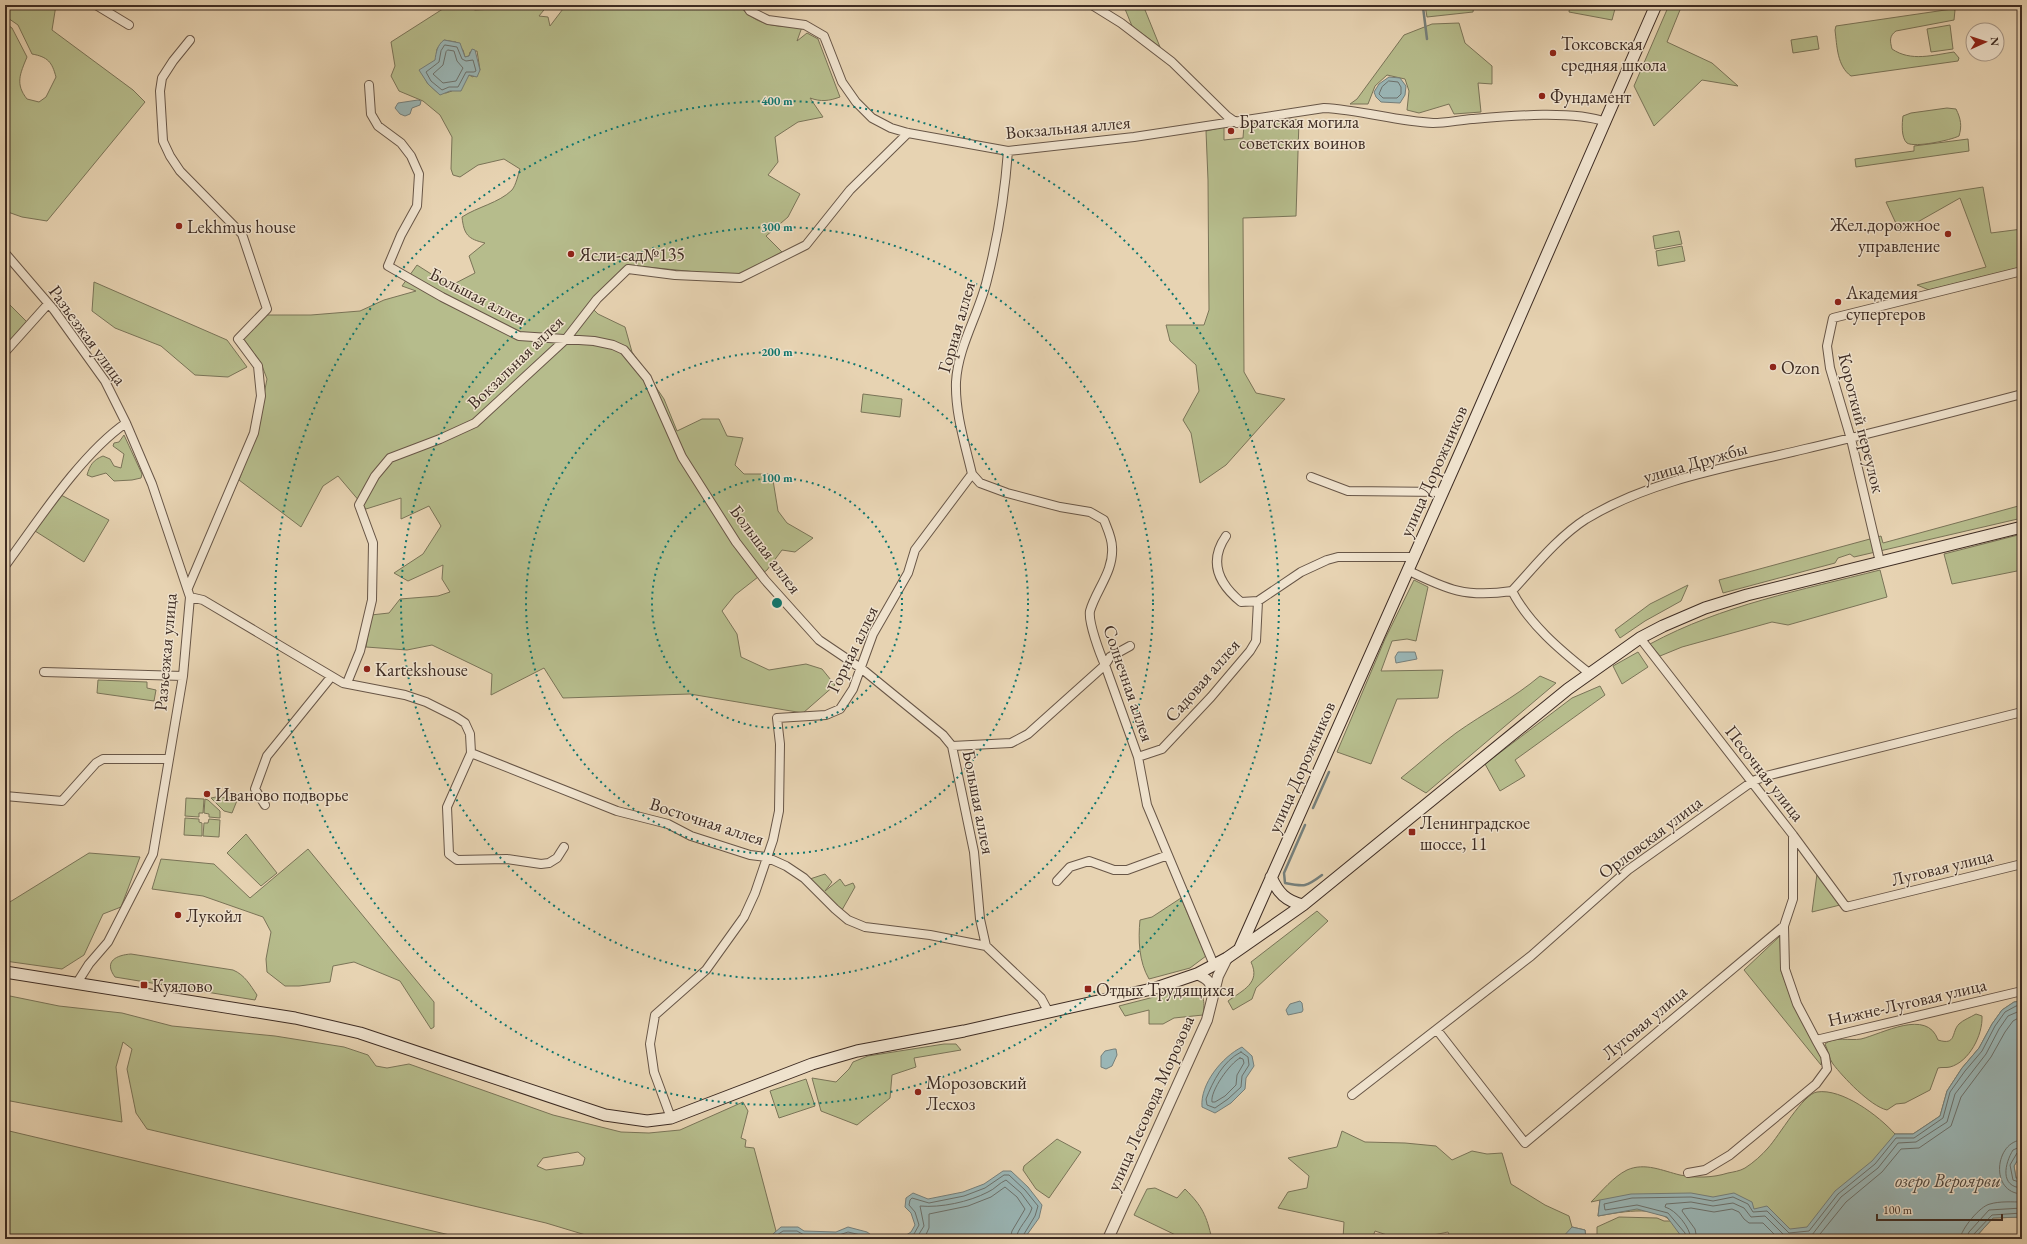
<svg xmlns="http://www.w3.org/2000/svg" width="2027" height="1244" viewBox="0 0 2027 1244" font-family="'EB Garamond',serif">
<rect width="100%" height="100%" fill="#e7d3b2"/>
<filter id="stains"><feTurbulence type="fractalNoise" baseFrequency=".005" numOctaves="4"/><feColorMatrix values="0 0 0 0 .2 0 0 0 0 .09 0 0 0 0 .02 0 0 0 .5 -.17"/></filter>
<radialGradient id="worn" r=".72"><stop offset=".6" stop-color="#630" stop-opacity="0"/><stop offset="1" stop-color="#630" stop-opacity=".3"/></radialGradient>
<path fill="#b6bc8c" stroke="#7a7458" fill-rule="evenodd" d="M5 5H56L52 30 133 90 145 102 47 221 22 217 5 211V23L12 28 27 57C20 74 15 84 27 99L39 102 46 97 56 77C52 62 48 57 32 54L18 25 5 16Z
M449 5H464L475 10 511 8 512 5H548L539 16 548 17 550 26 566 5H739C756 26 776 27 802 27L797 41 807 33 818 39 840 97C829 101 821 102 810 98L823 117 798 122 775 137 778 162 768 175 800 194 788 217 766 236 782 252 736 276 627 265 589 305 598 314 625 327 632 352 664 399 677 431 702 419H719L727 436 743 438 735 465 744 474H772L778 511 787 523 813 538 795 552 782 550 767 570 735 595 722 611 737 634 741 657 769 670 806 664 822 669 835 685 803 713 690 694 563 698 544 668 491 695 492 674 432 645 407 650 366 647 371 615 389 613 400 599 438 596 450 592 442 579 443 565 408 581 394 573 423 554 441 526 429 506 401 519V498L366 509 338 476 323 486 301 527 239 480 256 434 267 379 261 363 243 338 266 315H311L360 311 384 300 416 291 402 286 417 265 450 286 475 273 469 256 485 243C468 239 464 235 462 217 477 207 499 203 512 190 516 185 518 175 520 169L504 159 478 165 460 177 453 175 451 169 452 137 440 115 423 101 399 91 391 76 395 66 391 42ZM444 40 456 42 463 50 465 57 469 56 470 52 477 51 480 70 473 77 469 75 452 91 446 93 437 92 428 84 422 73 436 60 437 49Z
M1117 5H1143L1160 47 1132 26 1125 9Z
M1425 5H1474L1473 12 1427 17Z
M1570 5H1616L1612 20 1569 12Z
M1669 5H1682L1667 42 1712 63 1738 86 1702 80 1654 126 1634 86Z
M1952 9 1955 10 1954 20 1896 31C1889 36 1890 41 1892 49 1911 62 1933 55 1954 52L1959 58 1958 61 1851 76C1837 66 1837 46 1835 30L1836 26Z
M1459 23 1465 43 1492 66V84L1478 83 1481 112 1454 114 1449 104 1419 113 1407 110 1409 91 1405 79 1387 75 1375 86 1368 104H1350L1357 99 1404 35 1432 24Z
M1950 25 1953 49 1931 52 1927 29Z
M1817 36 1819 49 1793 53 1791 40Z
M1947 108 1956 109C1961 119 1962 126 1959 136 1951 140 1915 148 1907 143 1901 138 1902 123 1903 116L1911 113Z
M1277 118 1299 120 1296 216 1243 218 1244 372 1256 393 1285 399 1226 465 1200 483 1191 433 1183 420 1199 391 1196 365 1170 341 1166 325H1204L1209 310 1208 180 1206 131 1224 127V140L1243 138 1244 125Z
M1968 139 1969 151 1856 167 1855 159 1914 151V146Z
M1983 187 1991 233 2022 229V267L1929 290 1917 285 1986 267 1960 198 1900 232 1886 202Z
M1679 231 1682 244 1655 249 1653 236Z
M1682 246 1685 261 1658 266 1656 251Z
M94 282 227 340 247 367 228 377 195 375 161 346 115 328 92 311Z
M10 305 27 322 5 348V311Z
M863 394 902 399 900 417 861 412Z
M124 435 142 474 141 478 132 480 114 481 106 473 92 477 87 475C90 465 93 460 103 456L110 459 114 466 121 468 124 454 113 446 114 443 119 442Z
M61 495 109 520 84 562 35 531Z
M2022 505V518L1854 557 1850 554 1838 558 1835 563 1723 593 1719 580 1881 536 1883 543Z
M2022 534V570L1952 584 1944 554Z
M1880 570 1887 597 1788 625 1772 622 1682 647 1660 656 1650 644C1722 605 1802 590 1880 570Z
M1414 580 1428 587 1416 641 1407 639 1392 641 1381 671 1443 670 1438 698 1397 699 1371 764 1337 752 1385 639Z
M1688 585 1681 601 1645 621 1620 638 1615 630 1650 604Z
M1638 652 1648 667 1622 684 1613 666Z
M1540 676 1556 683 1426 793 1401 778C1420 763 1437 747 1456 733 1484 713 1514 698 1540 676Z
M98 680 147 682V688L156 690 154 701 97 693Z
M1600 686 1605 695 1515 760 1525 776 1500 791 1485 764 1572 698Z
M216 797 238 798 232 813 224 811 211 798Z
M186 798 204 799 203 813H199V817L185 816Z
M205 799 208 800 220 811V818L209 817V814L204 813Z
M185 818 199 819V822L202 823V836L184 835Z
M209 819 220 820 219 837 203 836 204 823H208Z
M246 834 277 873 261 886 227 853Z
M308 849 434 1002V1027L431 1029 400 981 354 962 333 966 330 982 299 986H285L267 972 266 959 271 932 263 917 203 896 152 889 161 859 214 864 250 898Z
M89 853 140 857 121 907 103 914 84 955 62 969 5 961V905Z
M825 874 832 882 825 891 840 879 845 886 853 883 855 887 842 910 822 894 810 879Z
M1817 874 1840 905 1812 912Z
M1181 898 1206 956 1190 968 1149 979C1139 962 1138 940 1140 920L1152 917Z
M1317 911 1328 921 1256 988 1252 999 1233 1010 1228 1001C1243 990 1261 983 1251 962Z
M1780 936 1781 971 1794 1006 1822 1058 1821 1065 1744 970Z
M131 954 233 970C245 975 250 985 257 995L255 1000 115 977C103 961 117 955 131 954Z
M1189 988C1205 990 1205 1002 1203 1015L1174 1018 1163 1024H1149V1010L1125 1016 1119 1006Z
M5 995 59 1006 122 1013 172 1026 275 1036 344 1047 368 1055 376 1066 387 1068 409 1064 553 1115 621 1132 649 1133 680 1130 743 1102 748 1111 741 1138 746 1140 745 1147 754 1148 776 1231 773 1234 772 1239H599L546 1223 147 1129 136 1113 127 1069 132 1049 123 1042 116 1067 122 1122 5 1100ZM578 1152 585 1158 583 1165 546 1170 537 1166 543 1158Z
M2022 1001V1153L2014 1166 2016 1178 2022 1180V1217L1993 1218 1974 1239H1597V1227L1619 1217 1657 1218 1664 1221H1670C1657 1204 1616 1213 1598 1216L1600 1200 1591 1202C1602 1191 1613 1177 1627 1170 1645 1162 1663 1171 1680 1175 1696 1178 1712 1178 1728 1173 1733 1172 1740 1171 1745 1168 1753 1163 1762 1155 1768 1148 1779 1136 1803 1094 1817 1092 1842 1088 1879 1116 1895 1134H1913L1940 1116 1947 1091 1962 1068 1979 1048 1992 1024 2002 1010 2014 1002Z
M1976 1014 1982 1016C1983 1035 1969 1062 1950 1067 1946 1068 1942 1067 1938 1068L1930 1090 1905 1103 1896 1104 1887 1110C1870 1106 1843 1077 1833 1064 1829 1059 1828 1050 1825 1044 1834 1036 1850 1041 1861 1039 1882 1034 1927 1008 1938 1040 1957 1046 1951 1032 1959 1024 1963 1020 1971 1017 1976 1014Z
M944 1044H956L961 1050 914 1058 916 1067 892 1075 890 1098 857 1125 821 1111 812 1078 836 1082 849 1069 853 1062 868 1056Z
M806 1079 815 1106 779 1118 770 1091Z
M5 1130 454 1236 459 1239H5Z
M1342 1131 1365 1142 1405 1143 1436 1146 1452 1160 1472 1151 1487 1154 1502 1153 1511 1184 1545 1205 1569 1216 1572 1227 1585 1230 1586 1239H1451L1448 1232 1414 1239H1391L1390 1236 1375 1231 1372 1239H1343L1344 1222 1278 1208 1288 1192 1307 1188 1309 1176 1288 1158 1337 1147Z
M1057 1139 1081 1152 1049 1198 1036 1189 1023 1170 1024 1166Z
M1155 1188 1177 1198 1185 1189C1203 1207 1206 1215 1212 1239H1184L1134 1215 1147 1189Z"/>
<path fill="#9ab6b6" stroke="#757f7b" d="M444 40 460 43 465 57 469 56 472 49 475 50 480 70 477 77 469 75 461 91H450L440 95 428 84 419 70 435 60C436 53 437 45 444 40Z
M1389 77 1400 78 1406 86 1405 95 1400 103 1381 102 1376 97 1374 92 1379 84Z
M418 100 421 101 420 105 412 108 410 114 405 116 400 114 395 108 398 103Z
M1398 652H1415L1417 659 1396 663 1395 657Z
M1300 1001 1302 1003 1303 1010 1302 1012 1288 1015 1286 1010 1290 1004Z
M2022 1001V1153L2014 1166 2016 1178 2022 1180V1217L1993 1218 1974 1239H1682L1681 1236 1667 1217 1637 1209 1598 1216 1600 1200 1631 1194 1691 1193 1713 1197 1734 1193 1752 1202 1754 1209 1767 1206 1790 1229 1807 1227 1835 1191 1872 1161 1895 1134H1913L1940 1116 1947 1091 1962 1068 1979 1048 1992 1024 2002 1010 2014 1002Z
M1242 1047 1252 1056 1254 1066 1246 1078 1245 1089 1231 1103 1215 1113 1202 1107C1200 1084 1222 1057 1242 1047Z
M1114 1049H1116L1117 1055 1112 1066 1106 1069 1101 1067V1056L1105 1051Z
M1003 1171H1011L1028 1187 1042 1205 1039 1218 1024 1239H900L911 1232 915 1225 911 1213 905 1207 906 1198 913 1193 928 1199 963 1192 984 1184Z
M781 1227H798L804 1231 836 1232 848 1227 867 1232 877 1239H772L773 1234Z
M1572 1227 1585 1230 1586 1239H1561Z"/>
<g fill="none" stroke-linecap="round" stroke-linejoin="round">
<path stroke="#6c716c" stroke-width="1" d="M445 45 457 47 462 59 466 61 473 60 476 71 474 72H466L458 87H449L442 90 431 81 426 72 439 62 441 51Z
M448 50 454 51 457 61 463 68 456 81 443 83 433 74 443 65 446 52Z
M1389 81 1398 82 1401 87V94L1397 98H1383L1379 94 1382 87Z
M1241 1052 1248 1057 1249 1065 1242 1076 1241 1087 1228 1099 1215 1108 1207 1105 1206 1099C1213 1081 1223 1061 1241 1052Z
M1240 1058 1243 1059 1244 1063 1237 1075 1236 1085 1225 1096 1215 1102H1212C1210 1091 1230 1063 1240 1058Z
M2022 1140C1995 1141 1989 1193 2022 1194
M2022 1146 2013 1150C2005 1163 1999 1187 2022 1188
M2022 1151 2017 1153 2010 1165 2013 1180 2022 1183
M776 1239 777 1235 783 1231H797L804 1235 836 1236 848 1232 865 1236 870 1239
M907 1239 914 1234 919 1225 915 1212 909 1205 910 1200 912 1198 929 1203 964 1196 985 1188 1004 1175H1009L1025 1190 1038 1206 1035 1216 1021 1239
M916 1239 924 1226 920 1206C940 1208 969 1202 988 1192 995 1189 999 1183 1006 1180L1021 1193 1032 1208C1029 1219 1017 1228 1016 1239
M924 1239 929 1228V1214L968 1206 991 1197 1005 1187 1017 1197 1025 1209 1012 1231 1010 1239
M1686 1239 1685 1233 1668 1213 1637 1205 1605 1210 1604 1204 1632 1198 1691 1197 1713 1201 1733 1197 1748 1204 1753 1212 1767 1211 1789 1233 1809 1231 1838 1194 1875 1164 1896 1138H1914L1943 1118 1950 1092 1965 1071 1982 1051 1995 1026 2005 1012 2016 1006 2022 1005
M1691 1239C1690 1227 1676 1210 1665 1207L1666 1204 1691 1202 1713 1206 1733 1203 1744 1208 1751 1217 1765 1216 1787 1238 1812 1235 1841 1197 1878 1168 1898 1143 1916 1142 1947 1122 1955 1094 1986 1054 1999 1029 2008 1016 2022 1010
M1697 1239 1695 1229 1682 1211 1683 1209 1691 1208 1714 1212 1732 1209 1739 1212 1744 1219 1749 1223H1763L1779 1239
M1816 1239 1846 1202 1882 1172 1901 1149 1919 1148 1951 1126 1961 1097 1991 1057 2005 1032 2013 1021 2022 1016
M1960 1239C1961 1229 1980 1206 1990 1204 2000 1201 2012 1202 2022 1202
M1966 1239 1969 1232 1989 1210 2022 1208
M1971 1239 1973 1235 1992 1215 2022 1213"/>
<path stroke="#757f7b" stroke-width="2.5" d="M1423 7 1427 39
M1313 808 1329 772
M1305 825 1284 873 1285 883C1305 887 1306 887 1322 875"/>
<g stroke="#685647" stroke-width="10">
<path id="minor" d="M96 5 129 25
M746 5 750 11 768 20 805 25 824 36 842 82 856 102 872 118 891 128 908 133 1008 151 1134 137 1324 108C1361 110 1396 121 1433 123 1446 123 1459 120 1472 119 1508 116 1573 110 1606 122
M1092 5 1121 23 1172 62 1227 116 1237 123
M369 85 371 114 378 126 401 143 411 156 419 174 417 206 401 235 388 266 442 297 519 336 594 341 613 345 624 350 647 378 682 457 736 542 765 580 819 640 862 669 943 735 952 746 974 852 980 919 986 946
M5 253 54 310 105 381 126 423 152 484 190 597 183 676 153 854 108 942 89 964 77 983
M5 352 48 304
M972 474 980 483 1007 493 1060 507 1090 512 1104 520C1107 528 1112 538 1112 547 1114 571 1096 590 1090 611 1088 622 1100 654 1105 665L1138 757 1147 805 1214 965
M1311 477 1348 491 1443 492
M1226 536C1208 562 1219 584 1241 602L1258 601 1301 572 1327 560 1338 557H1414
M1880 562 1851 439 1830 368 1827 346 1833 318 2022 271
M5 566C38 521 81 454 126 423
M1407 570C1448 590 1466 598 1512 591 1535 566 1558 537 1586 519 1652 479 1731 467 1805 449 1878 432 1950 413 2022 394
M188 588 254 433 261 396 258 366 238 339 267 309 242 234 180 171 170 156 163 141 160 91 162 78 173 61 190 40
M1512 591C1529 624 1560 650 1589 673
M190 597 203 600 343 683 405 695 426 702 456 717 465 723 470 734 471 753 617 811 668 824 691 836 750 855 766 857 786 866 804 878 835 909 848 920 865 927 930 935 986 946 1041 998 1048 1011
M1640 638 1793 835V899L1784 926 1785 969 1797 1004 1816 1040
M44 672 183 676
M347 683 360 651 372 600 373 543 359 505 375 476 390 458 440 439 475 423 566 339 597 299 628 269 675 275 740 278 806 245 850 190 908 133
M952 746 1011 743 1028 734 1105 665 1110 657 1130 646
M471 753 447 807 449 854 457 860 507 859 541 864 549 863 557 858 564 847
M1138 757 1162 749 1211 697 1250 651 1256 641 1258 601
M5 796 62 801 96 763 103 759H169
M265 805 255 789 267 756 331 677
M1793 835 1846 907 2022 864
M1057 881 1070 867 1089 861 1114 870H1127L1168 855
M1437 1030 1525 1143 1784 926
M1352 1095 1531 956 1628 870 1753 781 1766 776 2022 712
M671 1118 654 1072 650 1044 655 1015 706 970 744 917 755 893 773 840 779 811 780 744 777 718 826 715 840 709 853 689 873 634 908 573 915 550 972 474C965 444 955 413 956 382 958 346 979 314 987 280 997 241 1005 191 1008 151
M1688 1173 1705 1170 1730 1155 1816 1084 1827 1069 1825 1056 1816 1040 2022 991"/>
</g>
<g stroke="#685647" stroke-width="12">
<path id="tertiary" d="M1197 974C1208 979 1212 982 1212 995
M1108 1239 1207 1020 1218 976 1227 958"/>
</g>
<g stroke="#3e2c23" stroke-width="13">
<path id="secondary" d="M1271 877C1278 893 1286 901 1303 905
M1240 948 1465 442 1656 5
M5 972 295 1018 360 1033 605 1115 647 1121 671 1118 812 1064 857 1051 964 1031 1156 988 1197 974 1227 958 1303 905 1568 689 1640 638 1663 626 1705 608 1747 595 2022 527"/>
</g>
<use href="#minor" stroke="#efe2cd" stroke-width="8"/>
<use href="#tertiary" stroke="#efe2cd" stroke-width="10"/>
<use href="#secondary" stroke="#efe2cd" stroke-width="11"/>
</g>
<g fill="none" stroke="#0f766e" stroke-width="2" stroke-dasharray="2 4">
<circle cx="777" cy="603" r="125"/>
<circle cx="777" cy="603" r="251"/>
<circle cx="777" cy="603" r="376"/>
<circle cx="777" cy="603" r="502"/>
</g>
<g fill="#8f2418" stroke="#efe2cd" stroke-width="1.5">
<circle cx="1553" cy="53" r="4"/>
<circle cx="1542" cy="96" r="4"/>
<circle cx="1231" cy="131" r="4"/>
<circle cx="179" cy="226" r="4"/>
<circle cx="1948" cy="234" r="4"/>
<circle cx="571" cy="254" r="4"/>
<circle cx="1838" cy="302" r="4"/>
<circle cx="1773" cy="367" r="4"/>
<circle cx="367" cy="669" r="4"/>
<circle cx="207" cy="794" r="4"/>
<rect x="1408" y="828" width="8" height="8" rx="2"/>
<circle cx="178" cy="915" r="4"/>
<rect x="140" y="981" width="8" height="8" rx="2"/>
<rect x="1084" y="985" width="8" height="8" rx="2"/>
<circle cx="918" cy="1092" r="4"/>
</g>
<g text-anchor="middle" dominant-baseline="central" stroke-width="3" stroke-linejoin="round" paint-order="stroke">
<g font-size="18" fill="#3e2c23" stroke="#efe2cd" text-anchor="start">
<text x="1561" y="43">Токсовская<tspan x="1561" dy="21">средняя школа</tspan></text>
<text x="1550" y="96">Фундамент</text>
<text x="1239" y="121">Братская могила<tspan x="1239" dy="21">советских воинов</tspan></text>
<text x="1940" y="224" text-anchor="end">Жел.дорожное<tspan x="1940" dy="21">управление</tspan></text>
<text x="187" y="226">Lekhmus house</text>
<text x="579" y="254">Ясли-сад№135</text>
<text x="1846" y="292">Академия<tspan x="1846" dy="21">супергеров</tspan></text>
<text x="1781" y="367">Ozon</text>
<text x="375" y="669">Kartekshouse</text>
<text x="215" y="794">Иваново подворье</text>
<text x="1420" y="822">Ленинградское<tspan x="1420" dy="21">шоссе, 11</tspan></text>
<text x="186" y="915">Лукойл</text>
<text x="152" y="985">Куялово</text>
<text x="1096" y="989">Отдых Трудящихся</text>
<text x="926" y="1082">Морозовский<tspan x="926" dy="21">Лесхоз</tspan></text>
</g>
<g font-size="18" fill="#3e2c23" stroke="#efe2cd">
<text transform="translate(1068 127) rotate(-5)">Вокзальная аллея</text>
<text transform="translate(478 296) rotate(27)">Большая аллея</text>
<text transform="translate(956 327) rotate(-74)">Горная аллея</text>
<text transform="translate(88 335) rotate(54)">Разъезжая улица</text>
<text transform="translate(515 362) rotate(-44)">Вокзальная аллея</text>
<text transform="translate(1862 423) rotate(76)">Короткий переулок</text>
<text transform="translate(1695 462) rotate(-16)">улица Дружбы</text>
<text transform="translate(1433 471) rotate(-66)">улица Дорожников</text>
<text transform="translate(766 549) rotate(53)">Большая аллея</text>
<text transform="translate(852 649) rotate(-64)">Горная аллея</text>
<text transform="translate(165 652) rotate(-85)">Разъезжая улица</text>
<text transform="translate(1202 680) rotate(-49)">Садовая аллея</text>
<text transform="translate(1129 683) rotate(71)">Солнечная аллея</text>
<text transform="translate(1301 767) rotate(-66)">улица Дорожников</text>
<text transform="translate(1765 773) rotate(52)">Песочная улица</text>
<text transform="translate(979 802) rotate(79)">Большая аллея</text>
<text transform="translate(707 821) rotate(18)">Восточная аллея</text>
<text transform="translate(1650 837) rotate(-37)">Орловская улица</text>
<text transform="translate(1942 867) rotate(-14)">Луговая улица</text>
<text transform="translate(1907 1002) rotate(-13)">Нижне-Луговая улица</text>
<text transform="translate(1644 1022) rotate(-40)">Луговая улица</text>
<text transform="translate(1150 1103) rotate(-66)">улица Лесовода Морозова</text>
</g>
<g font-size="19" font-style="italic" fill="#504840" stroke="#efe2cd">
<text x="1948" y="1180">озеро Вероярви</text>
</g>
</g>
<circle cx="777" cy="603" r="6" fill="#0f766e" stroke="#efe2cd" stroke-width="2"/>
<g font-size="12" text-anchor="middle" font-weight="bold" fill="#0f766e" stroke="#efe2cd" stroke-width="3" stroke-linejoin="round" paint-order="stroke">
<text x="777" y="105">400 m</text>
<text x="777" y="231">300 m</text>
<text x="777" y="356">200 m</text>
<text x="777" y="482">100 m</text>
</g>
<rect width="2027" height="1244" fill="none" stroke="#e7d3b2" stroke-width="20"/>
<rect x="6" y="6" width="2015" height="1232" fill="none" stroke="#3e2c23" stroke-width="2"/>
<rect x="10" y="10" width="2007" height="1224" fill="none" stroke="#3e2c23"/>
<g transform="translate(1985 42) rotate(87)"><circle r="19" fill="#efe2cd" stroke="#a89989"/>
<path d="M0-3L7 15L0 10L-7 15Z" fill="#8f2418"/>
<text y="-6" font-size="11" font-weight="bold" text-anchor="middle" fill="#3e2c23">N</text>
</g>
<path d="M1877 1214v6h125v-6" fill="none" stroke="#3e2c23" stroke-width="2"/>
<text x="1883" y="1214" font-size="12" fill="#3e2c23" stroke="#efe2cd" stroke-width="3" paint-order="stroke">100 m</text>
<rect width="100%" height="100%" filter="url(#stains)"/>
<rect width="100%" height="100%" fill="url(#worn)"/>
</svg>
